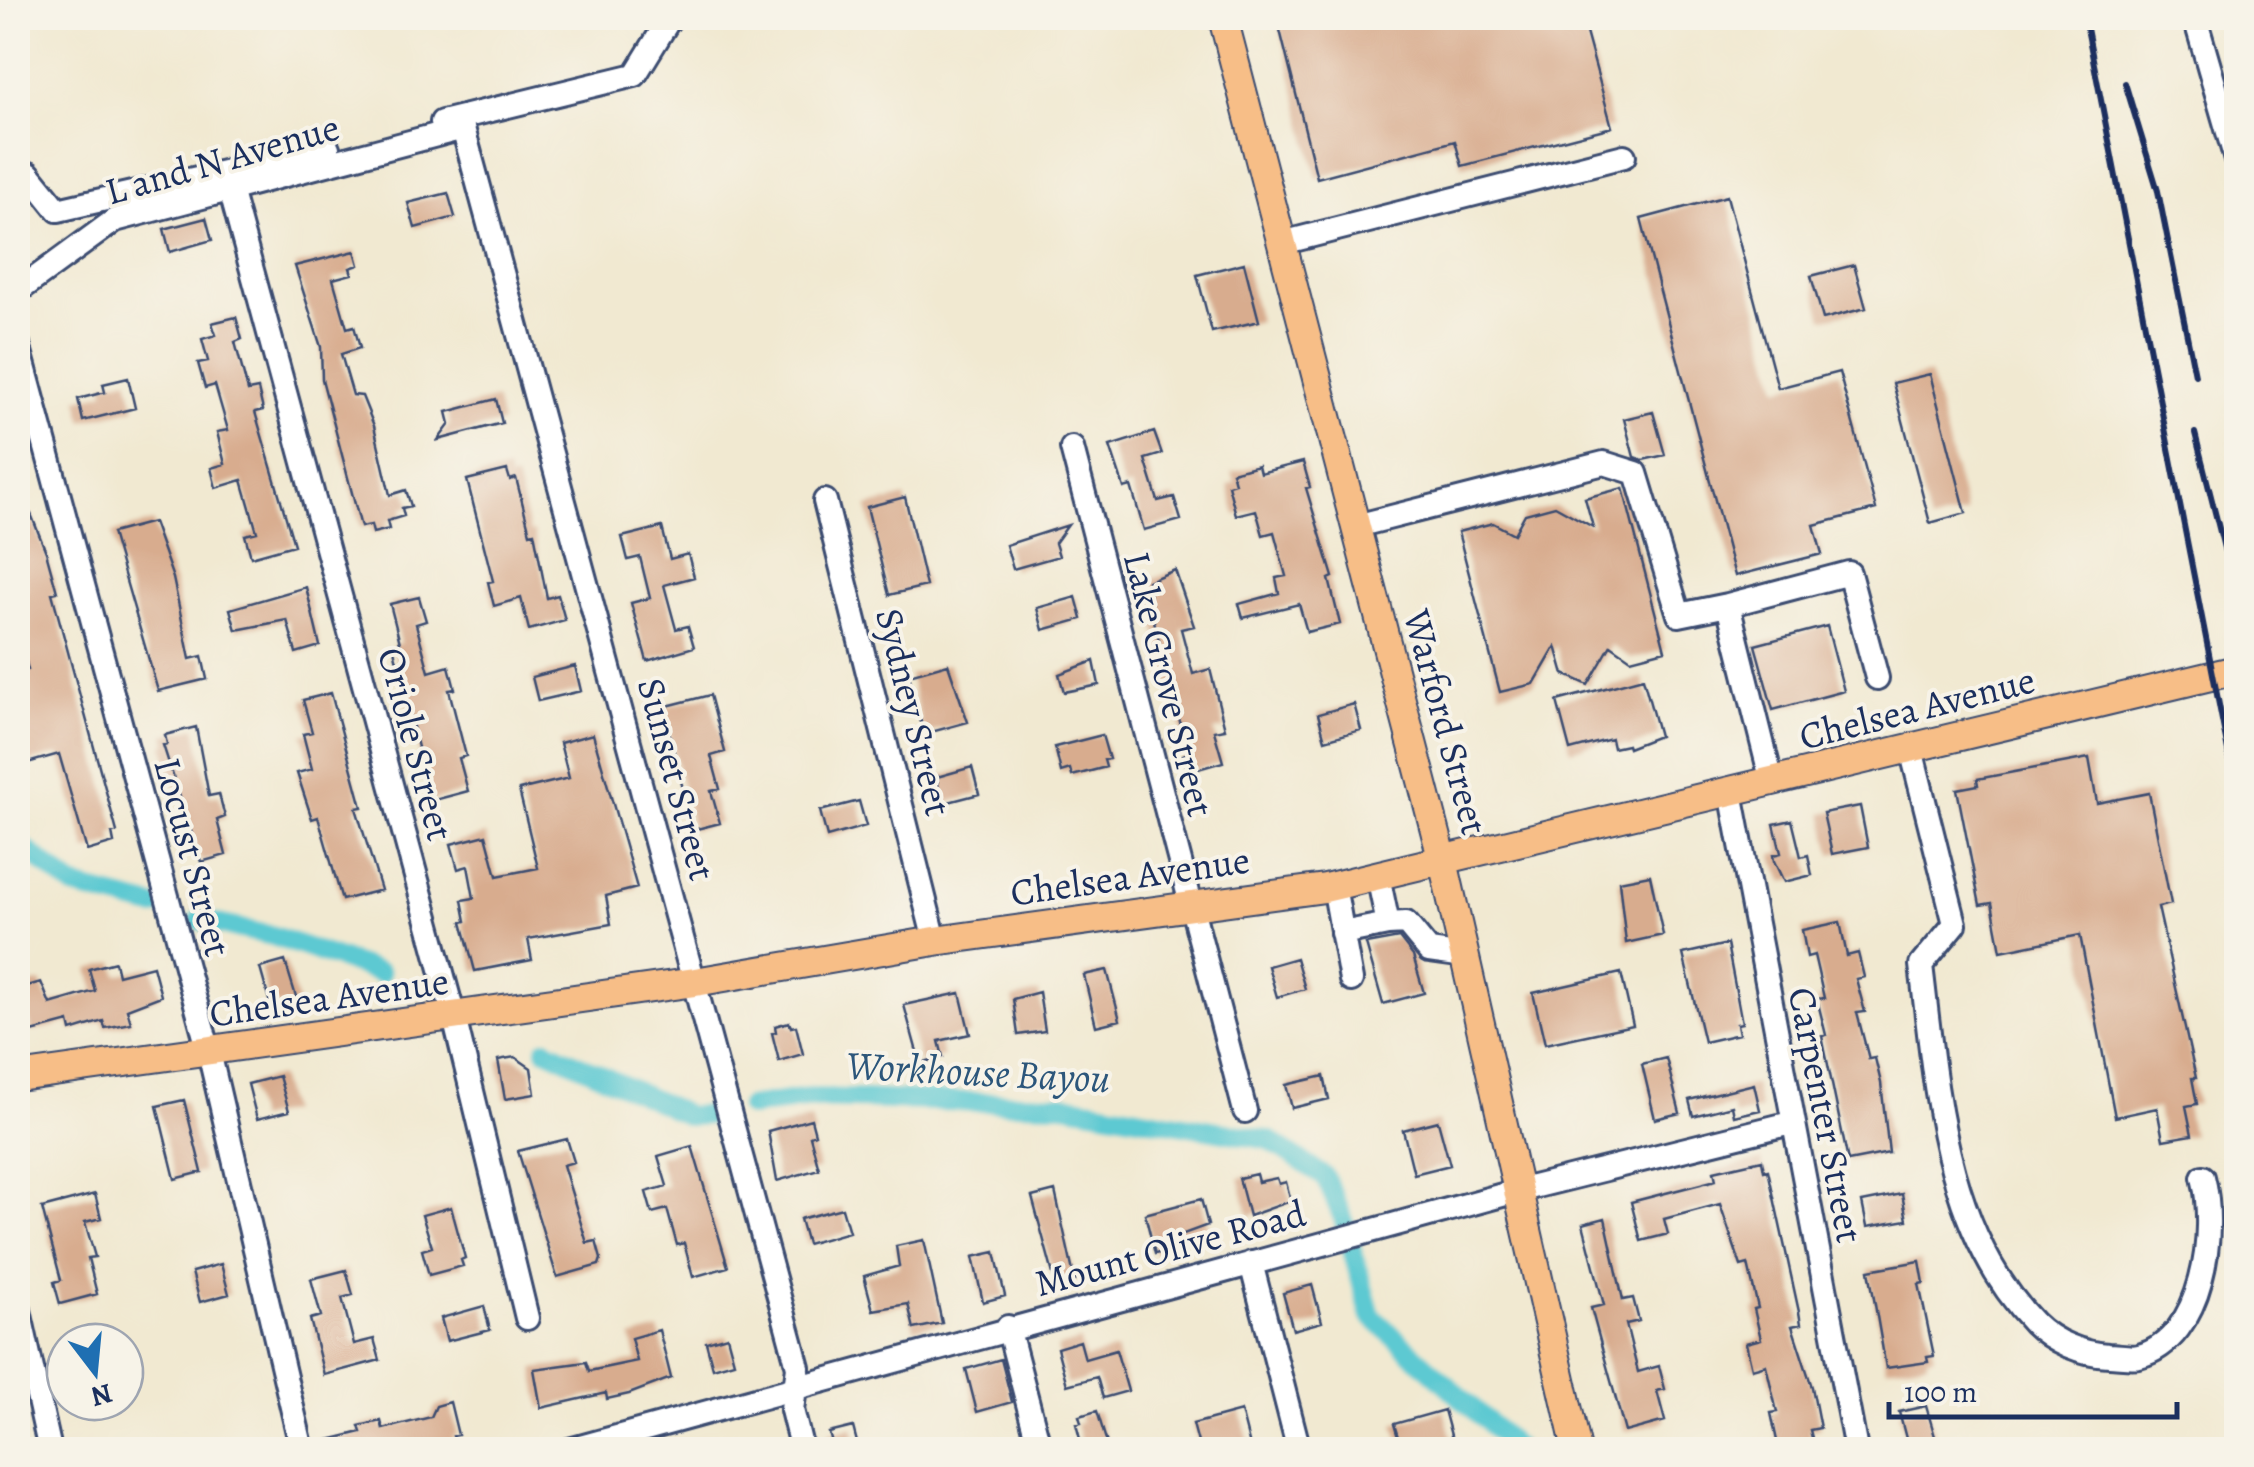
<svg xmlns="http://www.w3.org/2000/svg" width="2254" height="1467" viewBox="0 0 2254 1467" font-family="Alegreya,serif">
<rect width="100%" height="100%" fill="#f7f3e8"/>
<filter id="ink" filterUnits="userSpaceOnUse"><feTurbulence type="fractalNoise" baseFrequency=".01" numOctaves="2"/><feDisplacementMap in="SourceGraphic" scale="20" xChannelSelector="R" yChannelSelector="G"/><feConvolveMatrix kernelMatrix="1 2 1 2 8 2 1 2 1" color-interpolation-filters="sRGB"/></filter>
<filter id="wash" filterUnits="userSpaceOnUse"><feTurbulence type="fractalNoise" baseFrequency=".0048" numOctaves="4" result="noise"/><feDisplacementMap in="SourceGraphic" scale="40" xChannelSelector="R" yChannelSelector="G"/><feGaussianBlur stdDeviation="2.25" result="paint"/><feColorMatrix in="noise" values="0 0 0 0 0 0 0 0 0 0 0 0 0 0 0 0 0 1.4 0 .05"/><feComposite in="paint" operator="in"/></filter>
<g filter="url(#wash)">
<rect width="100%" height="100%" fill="#f1e9d1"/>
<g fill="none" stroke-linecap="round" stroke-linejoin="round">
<path stroke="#5dc9d2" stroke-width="20" d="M18 843 74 887 154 907
M199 920 273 936 380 973
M546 1049 688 1116 708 1115
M749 1107 809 1098 1064 1104 1269 1140 1325 1177 1343 1218 1371 1316 1519 1450"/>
</g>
<g id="blocks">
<path fill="#d8ac8e" d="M1277 18H1582L1612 127 1462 166 1455 141 1317 178Z
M448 193 455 217 415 228 408 203Z
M1727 196 1778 388 1839 372 1876 509 1814 525 1822 554 1735 576 1641 219Z
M206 218 212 240 170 252 164 229Z
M355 251 359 265 350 268 352 274 333 279 347 328 354 326 360 348 341 354 353 395 362 396 374 426 390 495 406 490 411 506 402 508 404 516 387 521 389 529 373 533 371 525 361 527 322 379 321 347 295 266Z
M1244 263 1259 321 1212 332 1197 275Z
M1854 265 1866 308 1823 319 1811 276Z
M236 317 242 339 235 342 248 391 258 389 263 410 255 412 294 545 251 557 245 535 257 532 242 480 216 488 211 468 225 464 217 432 228 430 215 385 205 388 198 363 208 361 202 339 216 335 212 323Z
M1930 374 1966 513 1930 523 1893 383Z
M128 378 135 408 83 421 78 399 105 392 103 384Z
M496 399 502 423 438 440 450 424 447 412Z
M1653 412 1665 455 1643 460 1634 457 1624 419Z
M1154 432 1162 454 1145 459 1158 501 1174 497 1181 520 1144 530 1131 486 1124 488 1110 446Z
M1303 462 1310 487 1306 488 1333 577 1329 579 1340 624 1307 632 1299 604 1243 618 1239 604 1279 593 1276 578 1286 576 1274 532 1263 535 1256 510 1236 515 1228 485 1235 483 1232 472 1258 465 1260 473Z
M507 470 510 480 516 478 530 533 534 532 547 598 558 595 565 620 529 630 521 598 494 606 488 582 493 581 467 480Z
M1623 488 1665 650 1631 659 1611 645 1588 685 1564 674 1556 646 1534 684 1500 692 1458 532 1493 523 1514 534 1525 514 1555 506 1593 527 1585 498Z
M905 497 926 586 889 595 867 507Z
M31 514 46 552 57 592 52 593 117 832 112 833 114 843 87 851 59 754 24 764 18 740V673L28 670 18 630V591L27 589 18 554V517Z
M153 522 173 578 190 659 202 656 207 679 158 691 112 533Z
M1068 525 1055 543 1059 556 1013 569 1006 545Z
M662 527 670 559 688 554 694 577 664 585 676 629 688 626 694 647 647 661 631 603 650 598 640 557 628 560 622 537Z
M1175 570 1194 626 1181 629 1193 674 1210 669 1225 729 1214 731 1223 762 1188 772 1183 755 1188 753 1154 621 1148 581Z
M306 587 320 646 296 653 287 620 236 630 230 609Z
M419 597 426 621 416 624 429 672 449 666 455 689 449 690 466 756 459 758 468 791 431 801 393 645 400 643 390 604Z
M1076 597 1082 619 1043 630 1037 608Z
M1827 626 1844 691 1773 710 1755 645Z
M1094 661 1099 685 1064 692 1059 674Z
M948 664 968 722 924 734 909 675Z
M575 666 581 691 538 701 532 677Z
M1643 678 1659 736 1628 748 1627 745 1613 748 1611 739 1570 750 1557 701Z
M331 693 362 807 356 808 381 890 342 900 318 817 312 819 297 773 312 769 303 734 312 732 303 700Z
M710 695 725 752 711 756 720 789 711 791 720 823 693 830 663 707Z
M1354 704 1361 730 1325 740 1318 714Z
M196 727 209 796 219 794 225 817 217 820 226 855 201 862 163 745 167 744 165 735Z
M593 734 637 888 606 896 611 924 528 939 532 960 475 971 462 922 466 921 462 900 474 898 468 866 458 869 451 844 486 835 497 876 538 868 519 790 569 778 560 743Z
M1102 735 1109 759 1104 760 1106 767 1072 776 1070 769 1061 772 1055 747Z
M2089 758 2097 803 2149 793 2171 904 2158 907 2196 1078H2192L2197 1104 2186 1106 2192 1135 2163 1140 2157 1108 2115 1117 2080 935 2001 951 1992 903 1980 905 1957 789 1978 785 1977 779Z
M972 767 979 794 941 804 937 777Z
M859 801 866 826 827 837 820 811Z
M1860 806 1868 847 1832 854 1823 813Z
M1792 820 1801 857 1808 855 1812 875 1784 882 1774 861 1773 855 1781 853 1774 824Z
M1650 875 1663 935 1626 943 1619 881Z
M1840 922 1847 956 1858 953 1864 977 1856 979 1865 1012 1857 1013 1869 1059 1875 1058 1881 1083 1889 1153 1848 1161 1822 1036 1826 1035 1817 999 1824 998 1814 955 1807 957 1802 930Z
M1399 938 1413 956 1424 993 1383 1004 1366 944Z
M1727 944 1742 1023 1737 1024 1739 1034 1704 1042 1683 954Z
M1296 958 1305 989 1277 997 1268 966Z
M285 961 298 1003 271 1007 260 968Z
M115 962 118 975 153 966 161 996 127 1009 131 1023 105 1028 103 1021 71 1031 69 1022 32 1032 20 988 41 982 50 1004 95 991 89 969Z
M1107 970 1120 1020 1096 1026 1084 975Z
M1621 973 1633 1025 1545 1044 1533 993Z
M1039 992 1045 1031 1018 1035 1013 999Z
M960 993 970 1034 939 1041 943 1057 920 1063 904 1005Z
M789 1022 791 1027 796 1026 803 1054 779 1061 772 1033 776 1032 775 1026Z
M515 1057 531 1068 535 1094 505 1099 498 1060Z
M1666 1058 1680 1113 1655 1119 1642 1064Z
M279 1076 289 1111 257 1119 248 1084Z
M1324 1076 1329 1099 1292 1108 1286 1085Z
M1754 1084 1760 1110 1734 1116 1732 1106 1693 1116 1689 1100Z
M184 1100 202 1172 175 1179 157 1106Z
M811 1119 815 1134 810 1136 819 1169 777 1181 768 1131Z
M1438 1121 1450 1165 1414 1174 1403 1130Z
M567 1139 574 1162 563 1165 587 1243 596 1241 601 1259 599 1265 557 1277 518 1151Z
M692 1146 728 1267 693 1277 684 1243 677 1245 667 1209 652 1213 646 1192 667 1186 658 1156Z
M1762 1160 1764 1171 1768 1170 1799 1312 1801 1324 1792 1326 1812 1387 1820 1428 1810 1430 1815 1450H1779L1771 1413 1777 1412 1766 1365 1752 1369 1746 1343 1761 1339 1754 1309 1758 1308 1748 1264 1741 1266 1720 1204 1664 1219 1668 1234 1641 1241 1631 1202 1716 1180 1714 1171Z
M1256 1174 1258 1182 1277 1178 1279 1184 1286 1182 1291 1201 1249 1216 1239 1178Z
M1055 1191 1075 1281 1056 1285 1032 1197Z
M95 1194 101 1218 85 1222 95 1257 88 1258 97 1294 60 1304 54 1282 61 1280 42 1208Z
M1902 1194 1907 1220 1867 1227 1862 1202Z
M1201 1199 1208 1225 1175 1237 1176 1249 1155 1254 1145 1214Z
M451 1207 465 1258 461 1260 463 1266 429 1275 422 1250 432 1247 422 1215Z
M842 1208 849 1232 807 1244 800 1219Z
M1605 1218 1623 1300 1633 1298 1639 1321 1626 1324 1638 1372 1659 1366 1665 1389 1657 1391 1665 1421 1625 1432 1591 1308 1604 1305 1583 1224Z
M924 1240 942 1323 914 1329 908 1304 873 1310 864 1276 899 1266 896 1246Z
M995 1252 1005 1296 983 1302 973 1257Z
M1920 1261 1924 1283 1919 1284 1934 1356 1927 1357 1928 1362 1886 1368 1869 1270Z
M221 1264 229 1294 200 1302 192 1272Z
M346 1270 353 1295 342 1298 354 1344 374 1339 380 1360 324 1375 310 1319 321 1316 311 1279Z
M1312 1285 1322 1322 1293 1330 1283 1293Z
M484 1306 490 1330 447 1341 441 1318Z
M659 1330 671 1378 629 1394 607 1399 606 1393 541 1408 534 1369 586 1362 589 1371 637 1361 631 1338Z
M727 1336 734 1362 713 1368 706 1342Z
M1080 1341 1085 1359 1116 1350 1128 1391 1103 1398 1097 1377 1067 1385 1057 1348Z
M1001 1359 1012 1402 977 1412 966 1369Z
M450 1402 458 1435 453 1436 454 1441 421 1450H317L316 1443 361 1432 359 1426 381 1421 383 1429 431 1417 436 1406Z
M1926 1406 1939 1450H1909L1899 1412Z
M1444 1410 1455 1450H1402L1394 1424Z
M1097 1411 1109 1450H1083L1076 1424 1081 1423 1079 1416Z
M1241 1411 1251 1450H1200L1193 1424Z
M853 1427 859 1450H834L829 1433Z"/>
</g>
</g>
<g filter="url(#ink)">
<use href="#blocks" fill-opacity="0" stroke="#3b4b6f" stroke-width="2.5"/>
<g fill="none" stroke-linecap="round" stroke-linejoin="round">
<g stroke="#3b4b6f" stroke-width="28">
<path id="minor" d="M2195 18 2236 160
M442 122 635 75 670 18
M29 174 58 210 328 148
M230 189 454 1017 527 1318
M1282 243 1624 156
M18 291 115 220 463 128 798 1367 792 1410 802 1450
M18 344 209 1052 302 1450
M1072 448 1245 1111
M825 501 935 941
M1356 526 1604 463 1636 473 1679 615 1728 605 1772 782
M1728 605 1849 573 1877 678
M1911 749 1955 924 1921 965C1936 1087 1943 1228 2034 1323 2053 1342 2082 1354 2109 1355 2118 1355 2131 1358 2139 1356 2204 1339 2217 1230 2203 1177
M1731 792 1856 1450
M1334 886 1351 980
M1388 924 1406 923 1429 951 1465 956
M1342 933 1388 924 1378 876
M1251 1263 1299 1450
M18 1306 50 1450
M1008 1327 1040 1450
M569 1450 1517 1191 1791 1123"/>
</g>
<g stroke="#3b4b6f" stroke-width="32">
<path id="major" d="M1223 18 1443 861 1577 1450
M18 1077 695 982 935 941 1325 888 2236 670"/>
</g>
<use href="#minor" stroke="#fff" stroke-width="22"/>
<use href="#major" stroke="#f7be87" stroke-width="28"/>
<path stroke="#1b2f5e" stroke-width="6" d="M2085 18 2236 792
M2125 83 2158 191 2195 375
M2195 433 2227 560 2236 581"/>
</g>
</g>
<g text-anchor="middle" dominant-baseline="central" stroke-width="8" stroke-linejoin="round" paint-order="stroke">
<g font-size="38" fill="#1b2f5e" stroke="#f7f3e8">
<text transform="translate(222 159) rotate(-16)">L and N Avenue</text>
<text transform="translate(1169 684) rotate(76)">Lake Grove Street</text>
<text transform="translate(1917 708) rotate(-14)">Chelsea Avenue</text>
<text transform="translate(914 712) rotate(76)">Sydney Street</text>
<text transform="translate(1446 722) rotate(75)">Warford Street</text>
<text transform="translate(416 744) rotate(75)">Oriole Street</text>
<text transform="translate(677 779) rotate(75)">Sunset Street</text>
<text transform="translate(193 857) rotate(75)">Locust Street</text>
<text transform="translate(1130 876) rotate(-8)">Chelsea Avenue</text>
<text transform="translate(329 997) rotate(-8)">Chelsea Avenue</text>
<text transform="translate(1826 1115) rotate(79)">Carpenter Street</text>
<text transform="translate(1170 1248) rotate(-15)">Mount Olive Road</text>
</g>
<g font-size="40" font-style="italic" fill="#2c567b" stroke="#f7f3e8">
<text transform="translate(978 1072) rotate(3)">Workhouse Bayou</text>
</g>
</g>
<rect width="2254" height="1467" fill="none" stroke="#f7f3e8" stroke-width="60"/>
<g transform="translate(95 1372) rotate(164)"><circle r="48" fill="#f7f3e8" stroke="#9fa5b1" stroke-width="2.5"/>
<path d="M0-8L18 38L0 25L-18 38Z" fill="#1f6fb2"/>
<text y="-15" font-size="28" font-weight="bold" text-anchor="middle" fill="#1b2f5e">N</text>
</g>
<path d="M1889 1402v15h288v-15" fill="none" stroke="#1b2f5e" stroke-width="5"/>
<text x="1904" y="1402" font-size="30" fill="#1b2f5e" stroke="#f7f3e8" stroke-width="8" paint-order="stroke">100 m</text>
</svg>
